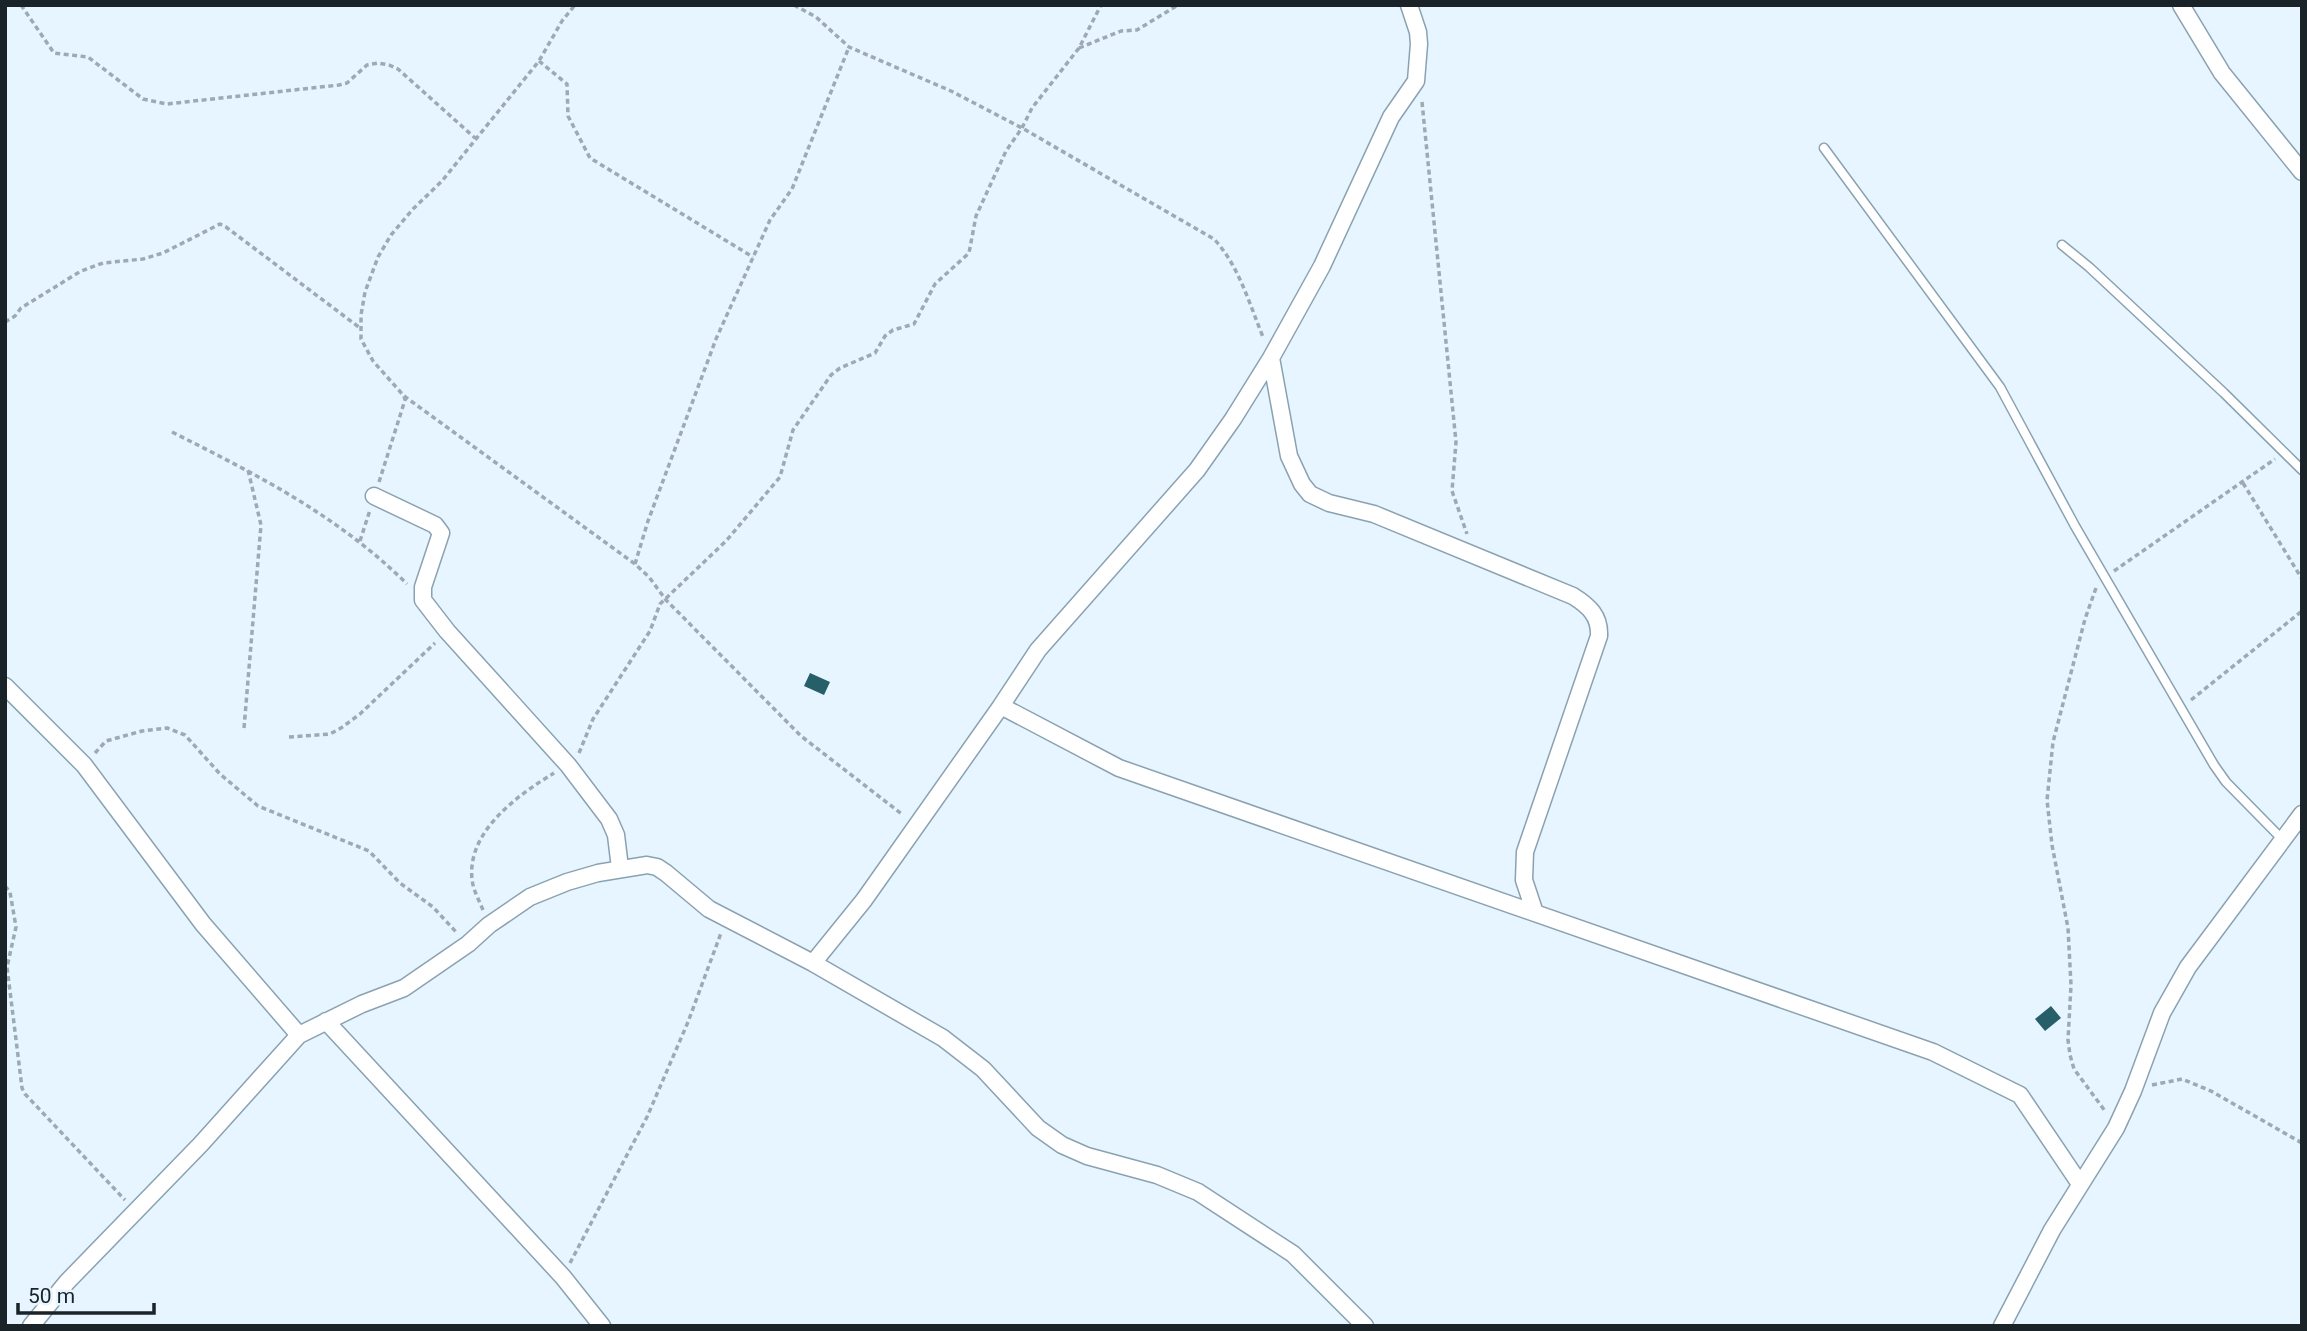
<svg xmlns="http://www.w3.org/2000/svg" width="2307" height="1331" viewBox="0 0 2307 1331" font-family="Roboto,sans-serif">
<rect width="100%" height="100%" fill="#e6f5ff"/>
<path fill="#275f69" d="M810 673 830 682 824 695 804 686Z
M2051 1006 2061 1018 2045 1031 2035 1019Z"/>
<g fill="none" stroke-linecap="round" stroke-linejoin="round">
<g stroke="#8aa2b0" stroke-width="11">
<path id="service" d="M1824 148 2000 387 2075 526 2214 765 2226 782 2283 840
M2062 245 2089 267 2224 393 2302 470"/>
</g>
<g stroke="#8aa2b0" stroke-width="19">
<path id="minor" d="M2181 5 2222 73 2302 172
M1271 358 1289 456 1302 484 1310 494 1329 503 1374 514 1573 596C1589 606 1600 616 1599 636L1525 852 1524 880 1535 913
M374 496 435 525 441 533 423 587V600L447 631 568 765 609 819 616 835 620 868
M5 686 84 765 203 924 299 1035
M1001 706 1119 768 1933 1052 2020 1095 2080 1184
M813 963 864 900 1001 706 1038 650 1197 470 1233 419 1271 358 1322 266 1391 117 1416 81 1419 44 1418 32 1409 5
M326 1021 563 1277 602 1326
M31 1326 67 1282 201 1144 299 1035 362 1004 404 988 468 944 489 925 530 897 567 882 598 873 647 865 657 867 666 873 709 909 813 963 943 1038 983 1069 1038 1128 1062 1145 1087 1156 1157 1175 1198 1192 1293 1254 1365 1326
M2002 1326 2052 1230 2116 1128 2133 1091 2162 1013 2188 967 2302 814"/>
</g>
<path stroke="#9daab2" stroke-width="3.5" stroke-dasharray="5 3.5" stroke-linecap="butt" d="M21 5 54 53 88 57 143 99 167 104 339 85 347 83 367 65 378 63 389 65 398 69 475 138
M794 5 816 17 849 47 951 91 1022 128 1214 239C1239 266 1249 303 1263 337
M1079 48 1121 31 1137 30 1178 5
M539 61 567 84 568 116 590 158 753 257
M1422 102 1456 442 1452 491 1467 534
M5 322 15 316 21 308 81 271 103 263 143 259 163 253 220 224 226 227 360 328
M404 396 635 564 649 577 666 600 801 736 903 815
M172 432C259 476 337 515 407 584
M379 482 405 400 404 396 373 361 361 339V315L365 292 378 257 391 235 413 209 442 181 539 61 562 21 575 5
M2243 483 2302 579
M360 541 370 510
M635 564 648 521 716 339 770 220 792 189 849 47
M2114 571 2275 459
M2096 588 2085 619 2053 742 2047 800 2052 845 2068 928 2071 985 2068 1040 2070 1055 2074 1069 2105 1111
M2191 700 2302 611
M244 728 261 525 248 470
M289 737 330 734 341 728 360 714 435 643
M95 753 106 741 142 731 167 728 185 735 220 774 258 806 369 851 400 883 433 907 457 933
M579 753 593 719 650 631 660 604 726 541 780 477 793 430 831 375 840 368 875 353 885 336 893 330 914 324 935 284 969 253 976 216 1006 151 1022 128 1032 108 1079 48 1101 5
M5 886 10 892 16 927 7 967 22 1088 25 1094 125 1200
M483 910C479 900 473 890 472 879 467 831 518 795 554 773
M2152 1085 2182 1079 2211 1091 2302 1143
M570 1263 647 1117 688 1022 721 933"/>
<use href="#service" stroke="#fff" stroke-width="8"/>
<use href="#minor" stroke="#fff" stroke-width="16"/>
</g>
<rect width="2307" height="1331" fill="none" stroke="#192328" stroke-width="14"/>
<path d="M18 1303v10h136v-10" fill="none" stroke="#192328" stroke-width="3.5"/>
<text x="28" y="1303" font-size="21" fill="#192328" stroke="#e6f5ff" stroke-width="5" paint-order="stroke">50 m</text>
</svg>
